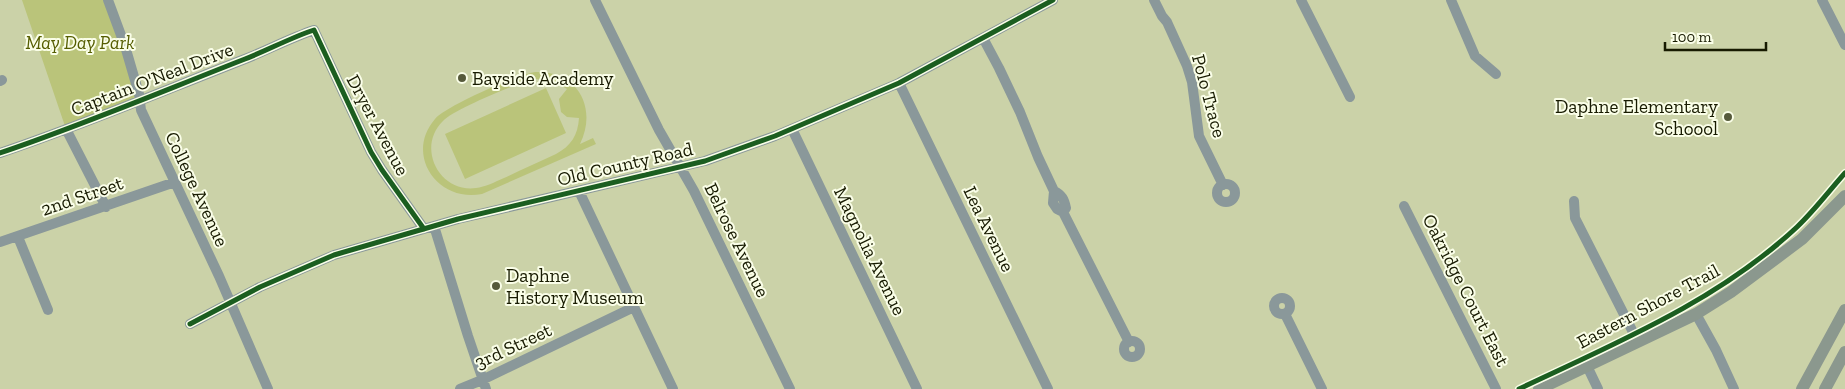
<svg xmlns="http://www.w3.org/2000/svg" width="1845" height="389" viewBox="0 0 1845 389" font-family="'Zilla Slab',serif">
<rect width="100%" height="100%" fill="#cbd2a8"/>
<path fill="#bac47a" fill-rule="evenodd" d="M22 0H109L139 102 66 129Z
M535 72C577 70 598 107 580 144L593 138 596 144 482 194C438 203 404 155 435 119 446 106 517 75 535 72ZM536 79 555 82 567 89 559 99 561 112 567 117 579 118C578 135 571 146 556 154 539 162 521 170 504 178 495 182 485 187 476 188 439 193 416 147 443 121 453 110 521 81 536 79Z
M546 88 566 133 465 179 445 134Z"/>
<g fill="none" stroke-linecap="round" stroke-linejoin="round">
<path stroke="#8a989a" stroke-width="10" d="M108 0 125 46 139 94 141 110 219 276 268 389
M595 0 659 130 694 191 790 389
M1154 0 1162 16 1167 22 1187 66 1192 82 1199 136 1223 185
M1301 0 1350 97
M1451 0 1475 56 1496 74
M1822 0 1845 45
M983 38 999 68 1020 112 1038 157 1054 191 1053 203 1057 209 1063 212 1129 342
M0 81 2 80
M899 83 1048 389
M66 129 106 207
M792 129 917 389
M0 153C83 125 163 91 245 59 268 50 290 38 314 30L371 152 382 170 424 229
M1217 193a9 9 0 1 1 18 0a9 9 0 1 1-18 0Z
M579 191 673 389
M1054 191C1062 195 1064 199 1066 208L1063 212
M1574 201 1575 218 1638 342
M1404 206 1496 389
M434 226 468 336 486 389
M18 237 48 310
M0 242 175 182
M1274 306a8 8 0 1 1 16 0a8 8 0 1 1-16 0Z
M1285 314 1322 389
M1696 314 1716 350 1734 389
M190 324 260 287 334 255 458 219 705 161 775 136 899 83 1053 0
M1124 349a8 8 0 1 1 16 0a8 8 0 1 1-16 0Z
M1587 366 1598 389
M460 389 482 380 634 307"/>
<path stroke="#8b988e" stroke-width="12" d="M1539 389 1696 314 1731 292 1802 239 1845 196
M1802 389 1845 310
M1825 389 1845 352"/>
<g stroke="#fafee8" stroke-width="8">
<path id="cycleway" d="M0 153C83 125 163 91 245 59 268 50 290 38 314 30L371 152 382 170 424 229
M190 324 260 287 334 255 458 219 705 161 775 136 899 83 1053 0
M1519 389C1616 343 1718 301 1797 227 1814 211 1829 191 1845 173"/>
</g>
<use href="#cycleway" stroke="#1b5e20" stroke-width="5"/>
</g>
<g fill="#565a3b" stroke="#fafee8" stroke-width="2">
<circle cx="462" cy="78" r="5"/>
<circle cx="1728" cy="117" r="5"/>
<circle cx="496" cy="286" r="5"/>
</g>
<g text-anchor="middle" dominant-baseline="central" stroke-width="4" stroke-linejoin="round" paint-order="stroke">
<g font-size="19" font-style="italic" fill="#555d01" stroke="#fafee8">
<text x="80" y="42">May Day Park</text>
</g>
<g font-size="19" fill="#171a00" stroke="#fafee8" text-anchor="start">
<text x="472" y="78">Bayside Academy</text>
<text x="1718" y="106" text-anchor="end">Daphne Elementary<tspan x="1718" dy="22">Schoool</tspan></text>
<text x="506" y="275">Daphne<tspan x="506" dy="22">History Museum</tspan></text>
</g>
<g font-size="19" fill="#171a00" stroke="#fafee8">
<text transform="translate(152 79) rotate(-21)">Captain O'Neal Drive</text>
<text transform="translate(1209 96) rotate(75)">Polo Trace</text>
<text transform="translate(378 125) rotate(62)">Dryer Avenue</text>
<text transform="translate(625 164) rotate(-13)">Old County Road</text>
<text transform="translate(197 189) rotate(65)">College Avenue</text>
<text transform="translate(82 196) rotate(-19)">2nd Street</text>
<text transform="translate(989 229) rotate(64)">Lea Avenue</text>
<text transform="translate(737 240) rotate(64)">Belrose Avenue</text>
<text transform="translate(870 251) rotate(64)">Magnolia Avenue</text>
<text transform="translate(1466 290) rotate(63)">Oakridge Court East</text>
<text transform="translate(1648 306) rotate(-28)">Eastern Shore Trail</text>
<text transform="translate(513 346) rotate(-25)">3rd Street</text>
</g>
</g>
<path d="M1665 42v8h101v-8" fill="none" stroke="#171a00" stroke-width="2.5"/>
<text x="1672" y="42" font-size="15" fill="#171a00" stroke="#fafee8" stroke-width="4" paint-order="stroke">100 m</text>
</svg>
